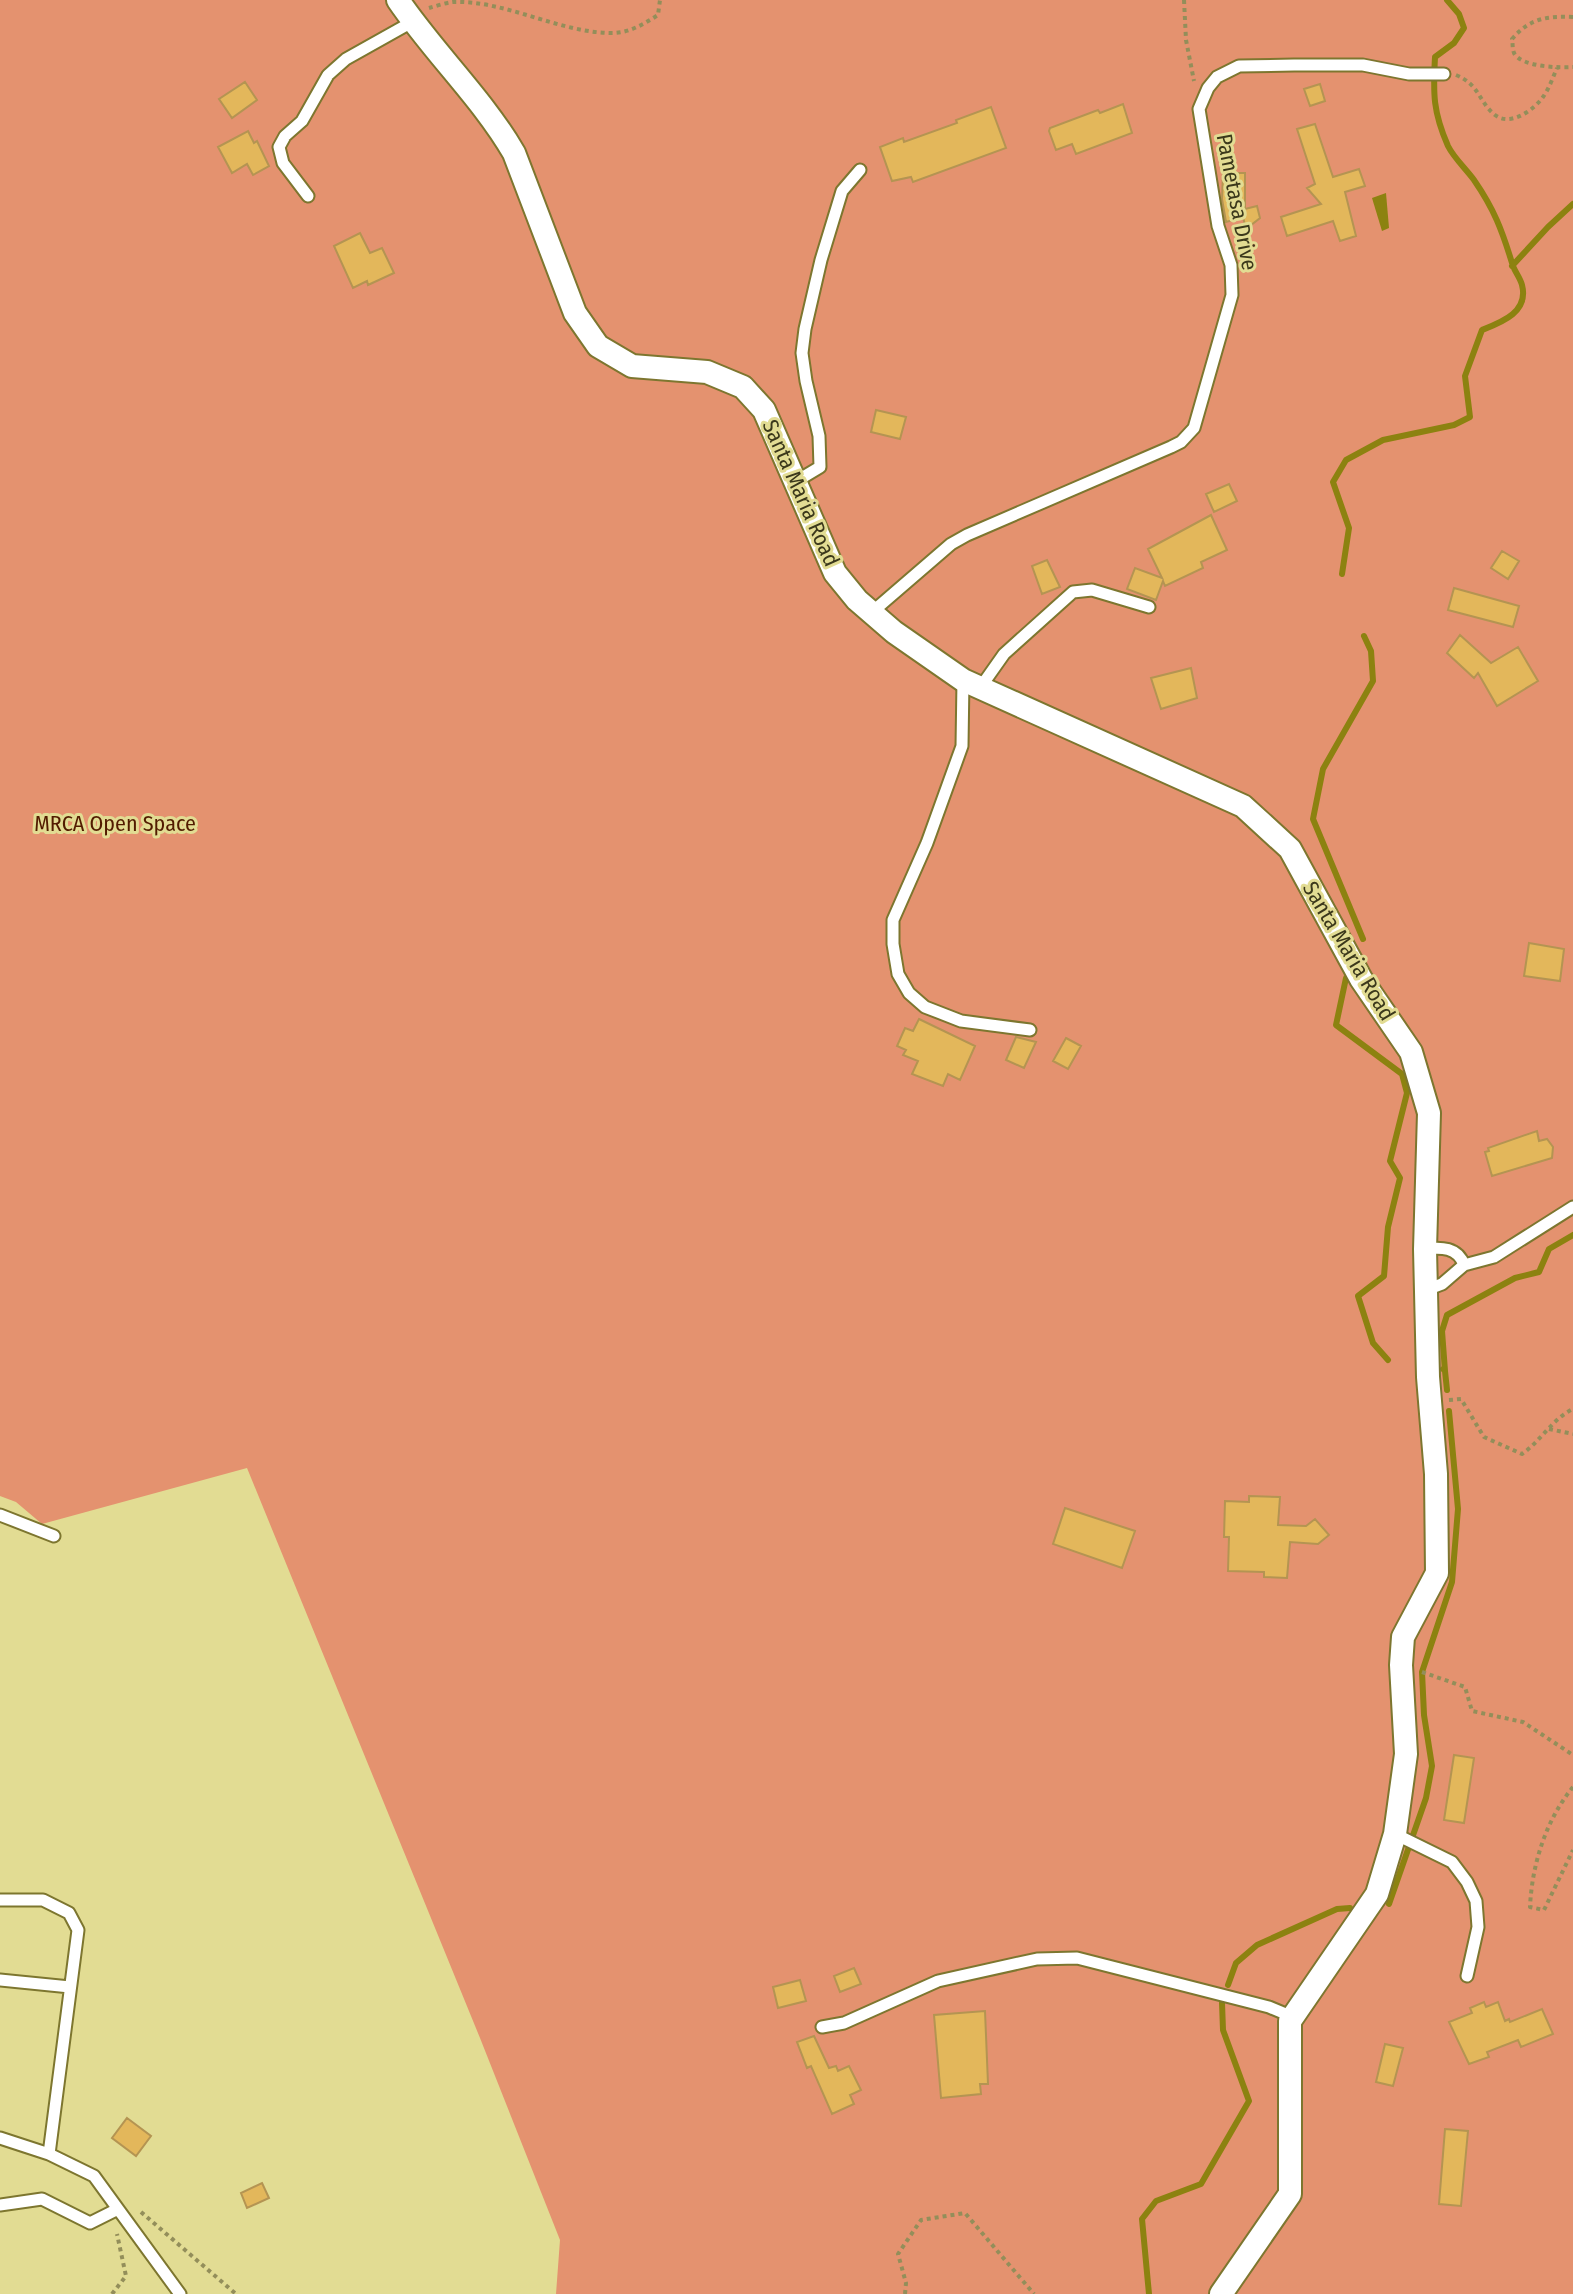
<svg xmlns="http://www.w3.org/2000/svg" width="1573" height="2294" viewBox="0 0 1573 2294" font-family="'Fira Sans Condensed',sans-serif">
<rect width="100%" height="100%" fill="#e2dc93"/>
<path fill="#e4926f" d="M0 0H1573V2294H556L560 2240 480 2038 247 1468 42 1524 16 1502 0 1496Z"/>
<path fill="#8c8210" d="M1386 193 1389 228 1382 231 1372 198Z"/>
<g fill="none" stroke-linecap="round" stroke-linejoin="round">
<path stroke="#8c8210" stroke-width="6" d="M1512 266 1548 227 1573 204
M1342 574 1349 528 1333 482 1346 460 1383 440 1454 425 1470 417 1465 376 1482 330C1502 322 1529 312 1522 285 1520 277 1514 271 1512 263 1502 230 1494 209 1474 180 1466 169 1454 158 1448 146 1433 112 1433 94 1435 57L1454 43 1464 28 1459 14 1447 0
M1363 939 1313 819 1323 769 1373 681 1371 651 1364 636
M1346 978 1336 1025 1402 1074 1407 1093 1390 1161 1400 1178 1388 1227 1384 1276 1358 1296 1373 1343 1388 1360
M1443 1369 1445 1371 1447 1390
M1445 1371 1442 1331 1447 1315 1515 1278 1539 1272 1549 1249 1573 1235
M1389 1904 1426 1798 1432 1766 1424 1715 1422 1672 1452 1582 1458 1509 1449 1411
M1228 1985 1236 1963 1257 1945 1337 1909 1350 1908
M1149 2294 1142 2219 1156 2201 1201 2184 1249 2101 1223 2030 1222 2003"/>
</g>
<path fill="#e3b75b" stroke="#b49452" stroke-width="2" d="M245 82 257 100 232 118 219 99Z
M1320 84 1325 101 1310 106 1304 89Z
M1123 104 1132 133 1076 154 1072 144 1056 150 1049 131 1050 128 1098 110 1100 113Z
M991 107 1006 148 913 182 911 177 892 181 880 147 903 138 904 142 957 123 956 120Z
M1315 124 1333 177 1359 169 1365 186 1345 192 1356 236 1340 241 1333 221 1287 236 1281 217 1321 204 1307 188 1315 184 1297 129Z
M248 131 254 143 257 141 269 166 253 175 247 164 232 173 218 147Z
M1223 173H1245V209L1257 206 1260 218 1246 229 1243 217 1226 222 1222 199Z
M360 233 370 253 382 248 394 273 368 285 367 281 353 288 334 246Z
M876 410 906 417 900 439 871 432Z
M1229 484 1237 501 1214 512 1206 494Z
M1211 515 1227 550 1201 562 1203 568 1165 586 1163 581 1156 600 1127 589 1135 568 1162 578 1148 549Z
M1502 551 1519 561 1508 579 1491 568Z
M1047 560 1060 587 1042 594 1032 566Z
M1454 588 1519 606 1513 627 1448 610Z
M1460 635 1491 663 1518 647 1538 681 1497 706 1478 673 1474 678 1447 653Z
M1191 668 1197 698 1161 709 1151 678Z
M1529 943 1564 949 1560 981 1524 976Z
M919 1019 975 1046 960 1080 948 1074 943 1086 912 1074 918 1061 903 1055 906 1050 897 1046 905 1028 913 1031Z
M1016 1037 1036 1042 1024 1068 1006 1060Z
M1066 1038 1081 1046 1068 1069 1053 1061Z
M1537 1131 1539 1141 1547 1139 1553 1147 1552 1158 1492 1176 1485 1152 1489 1151 1488 1148Z
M1249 1496 1280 1497 1278 1525 1306 1526 1315 1519 1329 1535 1318 1544 1290 1542 1287 1578 1264 1577V1572L1228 1571 1229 1537H1224L1225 1501 1249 1502Z
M1065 1508 1135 1531 1122 1568 1053 1544Z
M1454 1755 1474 1758 1464 1823 1444 1820Z
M854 1968 861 1984 840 1992 834 1976Z
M800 1980 806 2001 778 2008 773 1987Z
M1484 2002 1486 2007 1498 2002 1505 2021 1509 2019 1510 2022 1542 2009 1553 2034 1521 2047 1518 2040 1487 2052 1489 2057 1469 2064 1449 2022 1472 2013 1470 2008Z
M985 2011 988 2084H980L981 2094 941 2098 934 2015Z
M814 2036 829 2068 836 2066 838 2071 849 2066 861 2090 850 2095 854 2104 832 2114 811 2066 807 2068 797 2042Z
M1385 2044 1403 2048 1393 2086 1376 2082Z
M127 2118 151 2136 136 2156 112 2138Z
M1445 2129 1468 2131 1461 2206 1439 2204Z
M262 2183 269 2198 247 2208 241 2193Z"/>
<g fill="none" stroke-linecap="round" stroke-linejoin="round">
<g stroke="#7d762f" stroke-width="15">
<path id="lane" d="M308 196 283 163 279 147 285 136 302 121 328 75 346 59 412 22
M795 482 820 467 819 436 806 381 802 353 805 329 821 260 842 191 860 170
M871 613 951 544 967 535 1171 447 1181 442 1194 428 1232 295 1231 265 1218 226 1199 109 1208 88 1217 77 1239 66 1294 65H1363L1409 74H1444
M963 680 962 746 927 843 893 920V944L898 974 909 993 925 1007 961 1021 1030 1030
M980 688 1004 654 1073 592 1092 590 1149 607
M1425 1249C1441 1247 1458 1247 1464 1265L1494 1257 1573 1207
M1426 1290 1442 1284 1464 1265
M0 1515 54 1536
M1395 1834 1452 1862 1467 1882 1476 1901 1478 1927 1467 1976
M0 1900H43L69 1913 78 1930 49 2154
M0 1980 70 1987
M822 2027 844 2023 938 1981 1037 1959 1077 1958 1269 2007 1293 2017
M0 2138 49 2154 94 2176 118 2209 90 2223 42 2199 0 2205
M118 2209 180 2294"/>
</g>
<g stroke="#7d762f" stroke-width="26">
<path id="street" d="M398 0C434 53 482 98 514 153L575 313 598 346 632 366 707 372 743 387 764 410 835 573 857 600 894 632 963 680 1243 806 1290 849 1361 979 1411 1052 1429 1113 1425 1249 1428 1377 1436 1474 1437 1573 1403 1637 1401 1665 1406 1754 1395 1834 1377 1894 1290 2021V2194L1221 2294"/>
</g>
<path stroke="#938e5a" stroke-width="4" stroke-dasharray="4 4" stroke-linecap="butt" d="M1184 0 1186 40 1194 81
M429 8C436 6 445 3 453 2 506 0 559 33 612 33 629 33 644 24 658 15L660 0
M1573 17C1547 16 1530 18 1512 39 1513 43 1512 48 1514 53 1521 67 1559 68 1573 67
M1456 75C1480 85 1478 101 1495 115 1510 127 1534 110 1543 97 1549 89 1553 77 1557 68
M1449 1400 1461 1399 1484 1437 1522 1454C1541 1441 1552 1419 1573 1409
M1549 1429 1573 1434
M1422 1672 1465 1687 1472 1711 1523 1722 1573 1755
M1573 1787C1546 1820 1532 1864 1530 1907L1544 1910 1573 1850
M141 2212 236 2294
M112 2294 126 2276 117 2234
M905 2294 906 2283 898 2254 921 2220 965 2213 1034 2294"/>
<use href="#lane" stroke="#fff" stroke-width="11"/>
<use href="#street" stroke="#fff" stroke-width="22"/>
</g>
<g text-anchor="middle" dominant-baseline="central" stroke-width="6" stroke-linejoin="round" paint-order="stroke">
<g font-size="22" fill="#3b381b" stroke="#e2dc93">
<text transform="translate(1237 202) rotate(79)">Pametasa Drive</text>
<text transform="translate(801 493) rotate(66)">Santa Maria Road</text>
<text transform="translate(1349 951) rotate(59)">Santa Maria Road</text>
</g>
<g font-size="22" fill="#521b00" stroke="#e2dc93">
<text x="115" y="823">MRCA Open Space</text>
</g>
</g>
</svg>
